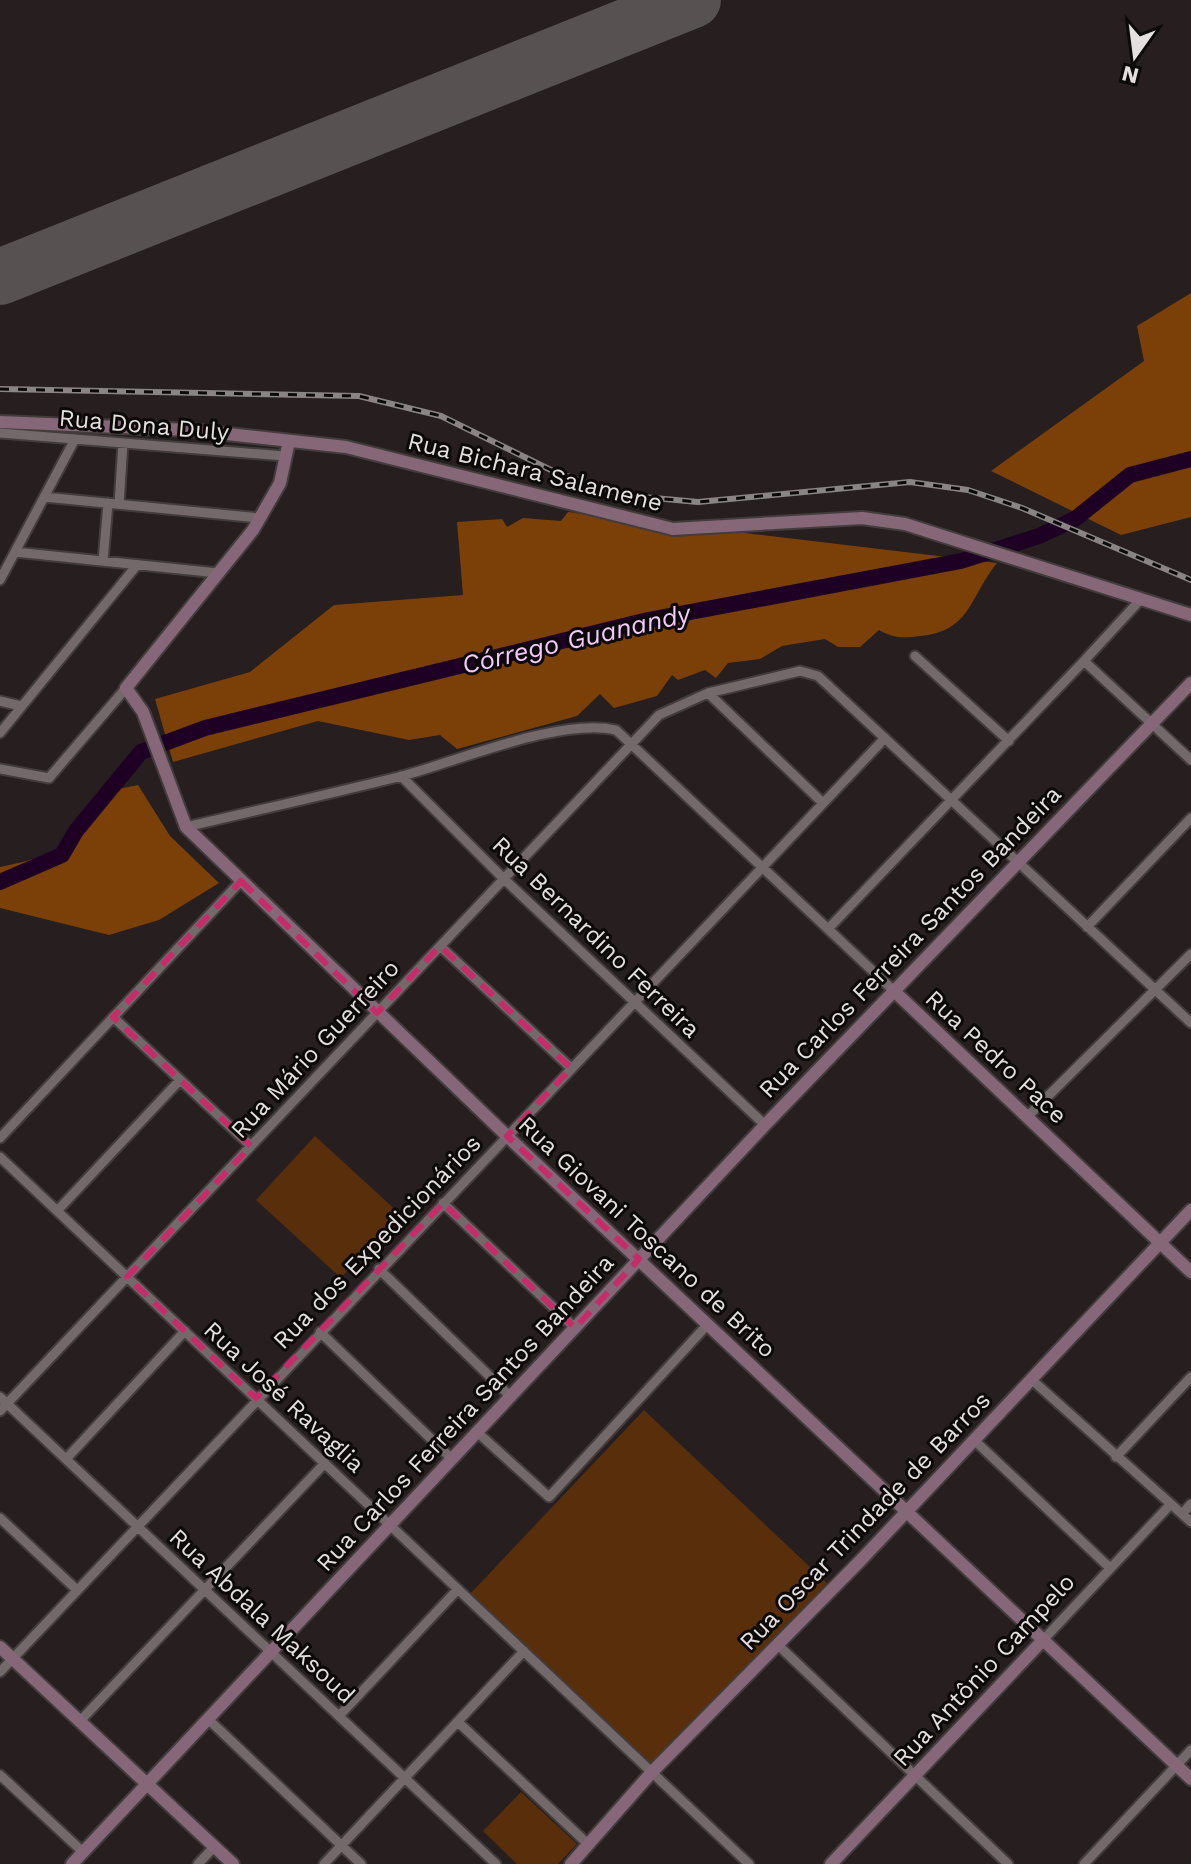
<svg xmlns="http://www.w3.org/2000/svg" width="1191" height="1864" viewBox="0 0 1191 1864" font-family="'Work Sans',sans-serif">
<rect width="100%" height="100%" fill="#261e1f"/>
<path fill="#592f0b" d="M315 1136 400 1214 341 1278 256 1200Z
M644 1410 829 1585 652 1772 469 1595Z
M521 1792 577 1844 558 1864H517L483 1831Z"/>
<path fill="#7b4008" d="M1191 293V517L1121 535 991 471 1144 361 1137 326Z
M568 512 997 563C970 596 971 631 921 636 903 638 895 639 879 630L860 647H838L825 639 782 646 760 659 728 663 716 678 705 670 678 680 672 675 657 696 614 708 600 694 577 716 457 749 440 735 409 740 318 721 173 762 155 699 250 672 334 605 463 595 457 522 502 519 507 527 523 518 561 521Z
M138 785 170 836 219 883 159 920 109 935 0 908V867C60 855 81 844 113 790Z"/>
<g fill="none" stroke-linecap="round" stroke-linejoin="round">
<path stroke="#1e0025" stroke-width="16" d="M0 882 62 855 76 831 141 752 205 728 648 620 961 561 1039 536 1075 519 1130 475 1191 459"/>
<path stroke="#585152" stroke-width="56" d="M0 277 693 0"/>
<g stroke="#423c3d" stroke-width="13">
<path id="street" d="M0 433 285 456
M44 497 260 518
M119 504 123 443
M15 552 218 573
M103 561 108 503
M0 580 75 439
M915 656 1009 741
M1084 661 1141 599
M708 693 800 671 818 676 1191 1023
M0 701 21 706
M0 733 137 565
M0 769 49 778 126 688
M401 776 504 879 765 1125
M186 827C258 810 330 794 402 776 458 761 562 717 616 730L893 990
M1087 927 1191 818
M828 929 1084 661 1191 760
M440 946 571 1068
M113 1017 251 1146
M1027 1117 1191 954
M0 1138 241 881
M0 1157 749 1864
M443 1203 575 1328
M57 1211 180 1080
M379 1269 510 1396
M320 1332 452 1459
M1031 1379 1191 1522
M0 1397 496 1864
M0 1411 659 715 708 693 823 803
M477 1432 549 1497 708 1324
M974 1440 1110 1568
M1116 1457 1191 1377
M66 1459 185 1331
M1182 1514 1191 1504
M0 1518 77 1590
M1044 1639 1169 1506
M778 1645 1008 1864
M0 1672 885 738
M339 1716 458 1589
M208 1719 361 1864
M80 1721 325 1463
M458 1722 589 1845
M0 1775 83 1852
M198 1864 214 1847
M324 1864 524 1651
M1084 1864 1191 1750"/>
</g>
<g stroke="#423c3d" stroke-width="16">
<path id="secondary" d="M0 422 191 430 346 447 673 529 862 518 905 524 1191 615
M289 441 280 483 253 530 126 688 143 712 186 827 507 1136 1191 1779
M893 990 1191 1272
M0 1647 233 1864
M72 1864 765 1125 1191 683
M571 1864 652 1772 860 1561 1191 1210
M831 1864 1044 1639"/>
</g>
<use href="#street" stroke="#73696b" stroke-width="9"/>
<use href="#secondary" stroke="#866777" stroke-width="12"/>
<g stroke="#8b8485" stroke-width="6">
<path id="rail" d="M0 389 359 396 441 416 553 471 621 495 698 502 910 482 968 490 1022 508 1191 580"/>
</g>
<use href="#rail" stroke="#0c0909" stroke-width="3" stroke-dasharray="9" stroke-linecap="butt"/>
</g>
<path fill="none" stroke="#c62c68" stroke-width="6" stroke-dasharray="16 10" stroke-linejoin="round" d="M241 881 377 1013 440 946 571 1068 507 1136 639 1259 575 1328 443 1203 256 1398 127 1277 251 1146 113 1017Z"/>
<g text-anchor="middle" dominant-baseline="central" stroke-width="6" stroke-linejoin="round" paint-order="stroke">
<g font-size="24" fill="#e5dfe0" stroke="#0c0909">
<text transform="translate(144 425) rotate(5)">Rua Dona Duly</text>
<text transform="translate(535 472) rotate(14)">Rua Bichara Salamene</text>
<text transform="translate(596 937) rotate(44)">Rua Bernardino Ferreira</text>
<text transform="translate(910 942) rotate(-46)">Rua Carlos Ferreira Santos Bandeira</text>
<text transform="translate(315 1049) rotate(-47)">Rua Mário Guerreiro</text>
<text transform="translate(996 1057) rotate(43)">Rua Pedro Pace</text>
<text transform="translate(647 1237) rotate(43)">Rua Giovani Toscano de Brito</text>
<text transform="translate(377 1242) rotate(-46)">Rua dos Expedicionários</text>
<text transform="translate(284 1397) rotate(43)">Rua José Ravaglia</text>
<text transform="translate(465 1413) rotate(-47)">Rua Carlos Ferreira Santos Bandeira</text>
<text transform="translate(865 1521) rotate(-46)">Rua Oscar Trindade de Barros</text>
<text transform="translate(262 1616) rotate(43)">Rua Abdala Maksoud</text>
<text transform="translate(984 1670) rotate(-47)">Rua Antônio Campelo</text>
</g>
<g font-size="26" font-style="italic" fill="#f2cafc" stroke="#0c0909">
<text transform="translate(576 639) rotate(-13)">Córrego Guanandy</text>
</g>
</g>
<g transform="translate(1135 56) rotate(194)" stroke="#0c0909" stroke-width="6" paint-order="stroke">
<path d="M0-6L14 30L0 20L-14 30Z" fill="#e5dfe0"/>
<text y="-12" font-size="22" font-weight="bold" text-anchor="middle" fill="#e5dfe0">N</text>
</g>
</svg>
